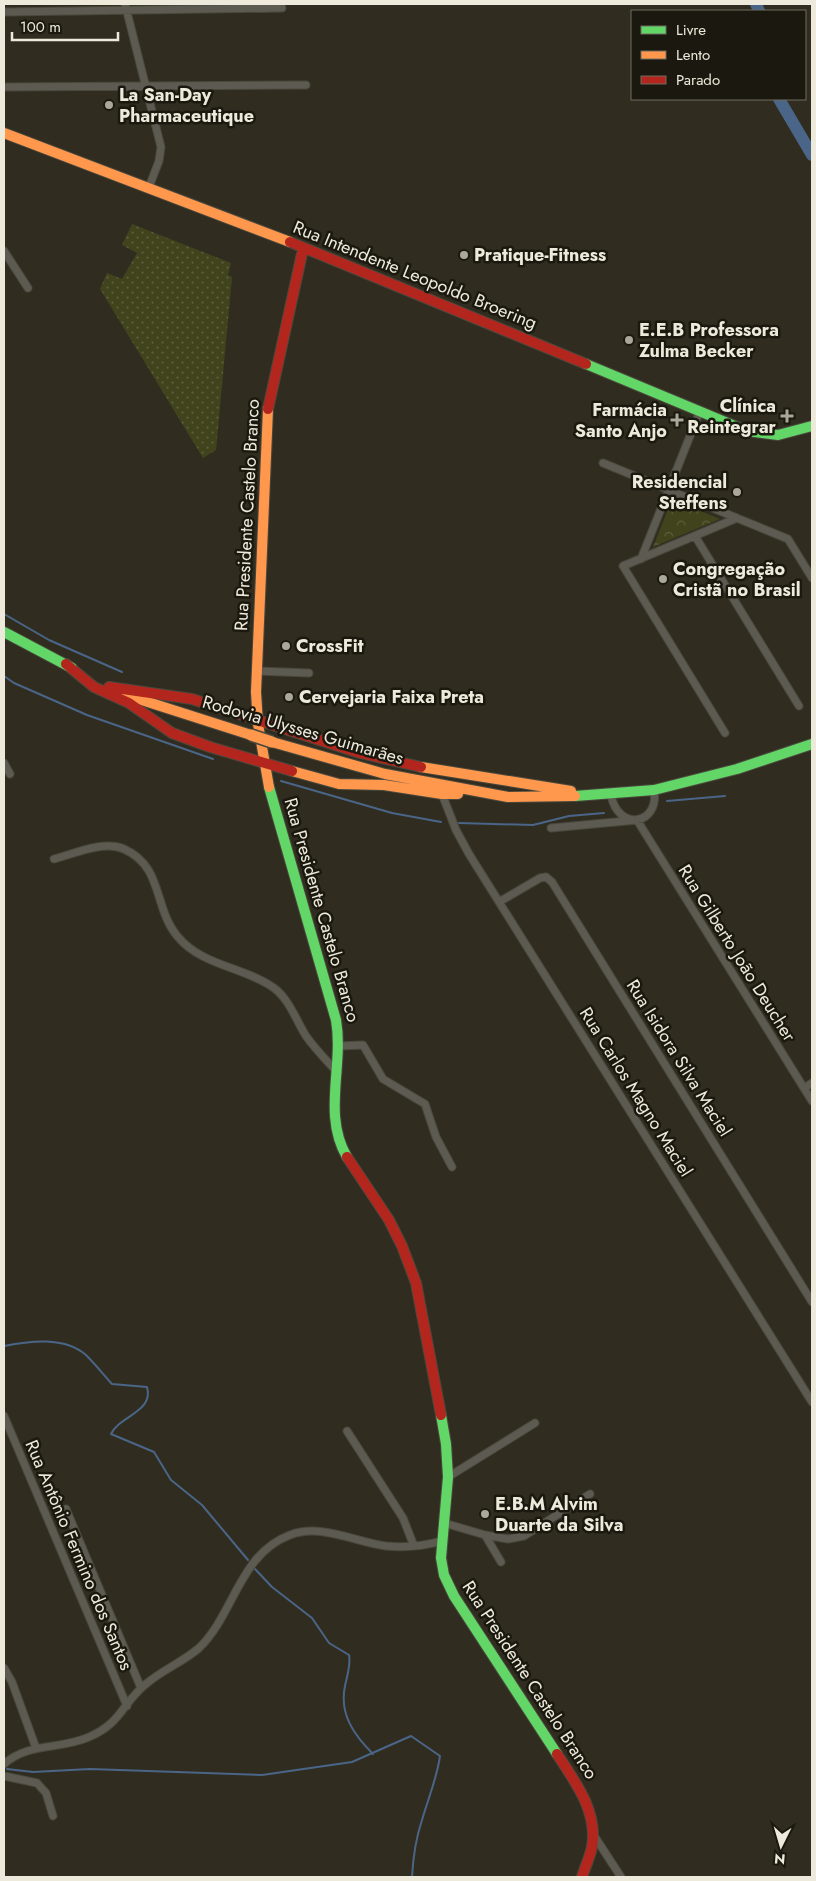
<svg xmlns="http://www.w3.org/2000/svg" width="816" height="1881" viewBox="0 0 816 1881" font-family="Jost,sans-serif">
<defs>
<pattern id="grass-dots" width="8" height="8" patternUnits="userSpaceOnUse" patternTransform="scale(1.25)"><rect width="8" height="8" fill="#41431d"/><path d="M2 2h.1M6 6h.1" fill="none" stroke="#5d5e3d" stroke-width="1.8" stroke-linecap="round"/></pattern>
<pattern id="forest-crowns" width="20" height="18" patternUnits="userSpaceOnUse" patternTransform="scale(1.25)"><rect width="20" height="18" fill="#41431d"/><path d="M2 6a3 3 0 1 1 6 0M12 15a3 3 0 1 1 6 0" fill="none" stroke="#5d5e3d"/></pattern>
</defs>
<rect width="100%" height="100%" fill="#302d20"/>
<path fill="url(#grass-dots)" d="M132 224 231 263 228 275 232 277 216 450 203 458 100 289 107 273 122 279 137 253 122 245Z"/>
<path fill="url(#forest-crowns)" d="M672 499 720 519 653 547Z"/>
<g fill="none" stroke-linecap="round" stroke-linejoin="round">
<path stroke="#4a6587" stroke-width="2" d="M4 614 49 640 122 672
M4 676 14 683 87 715 213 759
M281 781 392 813 441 822
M667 801 725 796
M459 823 533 825 569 816 604 813
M4 1346C29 1341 64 1336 86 1355 95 1364 103 1374 112 1384L147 1387C154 1412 119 1416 111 1434L154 1452 171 1480 202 1505 248 1560
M255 1569 272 1587 312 1618 329 1643 349 1655C351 1665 347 1676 345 1686 339 1714 354 1735 373 1754
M7 1769 33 1772 90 1769 262 1775 352 1762 411 1736 440 1756C437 1778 428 1799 422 1820 416 1838 413 1858 412 1877"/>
<path stroke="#4a6587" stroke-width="12" d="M756 4 759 11
M779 99 812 155"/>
<g stroke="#4a483d" stroke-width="9">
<path id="street" d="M125 4 161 147 159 161 149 187
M4 12 282 8
M4 87 306 85
M4 251 28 288
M603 463 788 539 812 578
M695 536 799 706
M641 559 700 411
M257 671 309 673
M725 733 623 566 737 518
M4 763 10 774
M442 794 456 830 469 854 812 1402
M611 795C618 832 660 825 654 790
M551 828 637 820 812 1101
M54 859C74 854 103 840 124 849 164 867 153 908 178 937 202 966 245 967 274 988 289 999 296 1020 306 1036 315 1049 327 1061 338 1073
M499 902 540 878 546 877 552 882 812 1302
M339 1046 363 1045 383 1079 425 1104 436 1137 452 1167
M804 1088 812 1083
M4 1416 127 1706
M347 1431 403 1518 414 1546
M448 1477 535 1423
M66 1509 141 1688
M444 1523 485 1535 501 1562
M485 1535 508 1539 524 1536 590 1494
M4 1668 12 1682 36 1748
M4 1764C29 1742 60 1750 89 1737 122 1723 122 1703 146 1684 162 1670 183 1662 199 1648 234 1615 239 1554 290 1535 321 1523 355 1542 386 1546 405 1548 423 1546 442 1541
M4 1776 37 1783 46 1793 53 1816
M593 1834 621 1877"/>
</g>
<g stroke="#4a483d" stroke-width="12">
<path id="fast" d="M586 364 747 431 778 435 812 426
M4 632 72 668
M269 787 336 1020C344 1066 322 1115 347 1157
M575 796 654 790 737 769 812 744
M441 1415 446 1444 448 1477 441 1558 444 1575 454 1596 557 1754"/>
</g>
<g stroke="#4a483d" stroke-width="12">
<path id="slow" d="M4 133 290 242
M268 409 256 692 258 724 269 787
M126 695 251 735
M272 742 385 774 508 797 575 796
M421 767 571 791
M292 771 339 784 384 785 442 794H458"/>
</g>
<g stroke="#4a483d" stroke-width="12">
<path id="jam" d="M290 242 586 364
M268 409 303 249
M66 664 94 687 129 703 172 733 210 747 292 771
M109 687 192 699 360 753 421 767
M347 1157 389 1220 402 1246 416 1283 441 1415
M557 1754C576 1783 598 1812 592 1847 590 1857 585 1867 582 1877"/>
</g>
<use href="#street" stroke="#5d5b51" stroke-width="7"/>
<use href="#fast" stroke="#63d668" stroke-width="10"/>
<use href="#slow" stroke="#ff974d" stroke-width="10"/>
<use href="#jam" stroke="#b3261e" stroke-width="10"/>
<g stroke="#4a483d" stroke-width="14" stroke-linecap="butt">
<path id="slow-bridge" d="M251 735 272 742"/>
</g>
<use href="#slow-bridge" stroke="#ff974d" stroke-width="11"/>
</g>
<g fill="#aba89a" stroke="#1b190f" stroke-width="2">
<circle cx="109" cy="105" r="5"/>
<circle cx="464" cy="255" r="5"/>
<circle cx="629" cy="340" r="5"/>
<path d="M784.5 408.5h5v5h5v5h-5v5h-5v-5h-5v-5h5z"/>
<path d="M674.5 412.5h5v5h5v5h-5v5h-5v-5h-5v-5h5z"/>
<circle cx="737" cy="492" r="5"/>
<circle cx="663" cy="579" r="5"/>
<circle cx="286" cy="646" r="5"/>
<circle cx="289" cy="697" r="5"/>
<circle cx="485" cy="1514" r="5"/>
</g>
<g text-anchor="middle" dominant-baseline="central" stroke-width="5" stroke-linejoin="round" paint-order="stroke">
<g font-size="18" font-weight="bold" fill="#edeadc" stroke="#1b190f" text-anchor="start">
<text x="119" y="95">La San-Day<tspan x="119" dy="21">Pharmaceutique</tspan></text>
<text x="474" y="255">Pratique-Fitness</text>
<text x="639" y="330">E.E.B Professora<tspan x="639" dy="21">Zulma Becker</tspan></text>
<text x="776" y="406" text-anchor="end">Clínica<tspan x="776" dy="21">Reintegrar</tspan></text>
<text x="667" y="410" text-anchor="end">Farmácia<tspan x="667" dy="21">Santo Anjo</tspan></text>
<text x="727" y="482" text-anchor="end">Residencial<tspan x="727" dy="21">Steffens</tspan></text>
<text x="673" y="569">Congregação<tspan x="673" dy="21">Cristã no Brasil</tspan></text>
<text x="296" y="646">CrossFit</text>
<text x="299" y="697">Cervejaria Faixa Preta</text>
<text x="495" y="1504">E.B.M Alvim<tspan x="495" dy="21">Duarte da Silva</tspan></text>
</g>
<g font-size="18" fill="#edeadc" stroke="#1b190f">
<text transform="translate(415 275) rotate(22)">Rua Intendente Leopoldo Broering</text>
<text transform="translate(247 515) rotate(-87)">Rua Presidente Castelo Branco</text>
<text transform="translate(303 730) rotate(16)">Rodovia Ulysses Guimarães</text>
<text transform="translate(322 910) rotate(74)">Rua Presidente Castelo Branco</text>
<text transform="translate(737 953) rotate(58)">Rua Gilberto João Deucher</text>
<text transform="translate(679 1058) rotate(58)">Rua Isidora Silva Maciel</text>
<text transform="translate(636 1092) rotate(58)">Rua Carlos Magno Maciel</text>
<text transform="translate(79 1555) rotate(67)">Rua Antônio Fermino dos Santos</text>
<text transform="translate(530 1680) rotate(57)">Rua Presidente Castelo Branco</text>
</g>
</g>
<rect width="816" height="1881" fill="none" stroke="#edeadc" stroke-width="10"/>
<rect x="631" y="10" width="175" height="90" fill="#1b190f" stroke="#6f6d61"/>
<rect x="641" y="26" width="25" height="8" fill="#63d668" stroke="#6f6d61"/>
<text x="676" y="35" font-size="15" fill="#edeadc">Livre</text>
<rect x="641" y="51" width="25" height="8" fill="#ff974d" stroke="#6f6d61"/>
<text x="676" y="60" font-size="15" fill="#edeadc">Lento</text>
<rect x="641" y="76" width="25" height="8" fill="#b3261e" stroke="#6f6d61"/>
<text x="676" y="85" font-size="15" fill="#edeadc">Parado</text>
<g transform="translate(781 1846) rotate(185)" stroke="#1b190f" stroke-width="4" paint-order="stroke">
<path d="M0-4L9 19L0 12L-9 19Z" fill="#edeadc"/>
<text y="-8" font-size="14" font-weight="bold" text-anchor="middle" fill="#edeadc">N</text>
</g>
<path d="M12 32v8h106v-8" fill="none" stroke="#edeadc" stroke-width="2.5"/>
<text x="20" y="32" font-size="15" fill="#edeadc" stroke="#1b190f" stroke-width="4" paint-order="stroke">100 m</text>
</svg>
